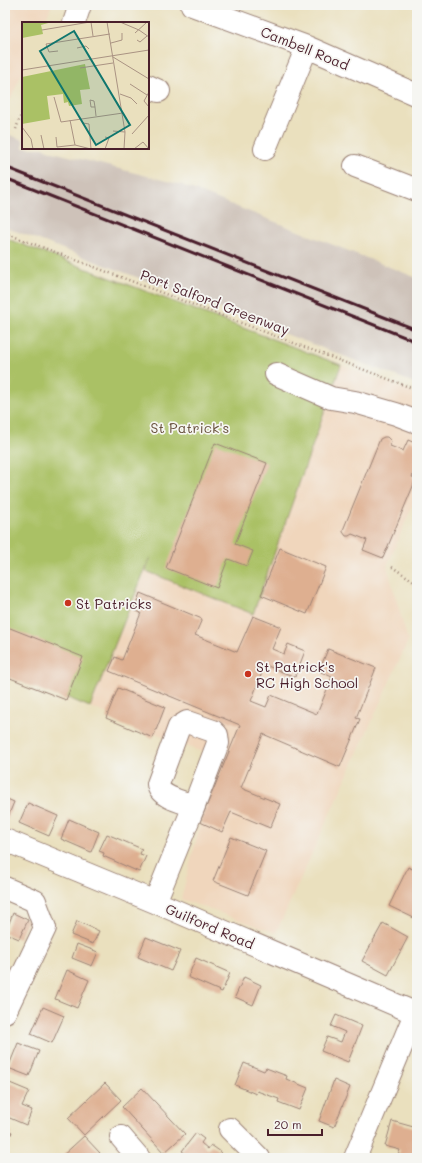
<svg xmlns="http://www.w3.org/2000/svg" width="422" height="1163" viewBox="0 0 422 1163" font-family="Mali,sans-serif">
<rect width="100%" height="100%" fill="#f6f6f2"/>
<filter id="ink" filterUnits="userSpaceOnUse"><feTurbulence type="fractalNoise" baseFrequency=".025" numOctaves="2"/><feDisplacementMap in="SourceGraphic" scale="8" xChannelSelector="R" yChannelSelector="G"/><feConvolveMatrix kernelMatrix="1 2 1 2 8 2 1 2 1" color-interpolation-filters="sRGB"/></filter>
<filter id="wash" filterUnits="userSpaceOnUse"><feTurbulence type="fractalNoise" baseFrequency=".012" numOctaves="4" result="noise"/><feDisplacementMap in="SourceGraphic" scale="16" xChannelSelector="R" yChannelSelector="G"/><feGaussianBlur stdDeviation="0.9" result="paint"/><feColorMatrix in="noise" values="0 0 0 0 0 0 0 0 0 0 0 0 0 0 0 0 0 1.4 0 .05"/><feComposite in="paint" operator="in"/></filter>
<g filter="url(#wash)">
<rect width="100%" height="100%" fill="#eae0be"/>
<path fill="#f0d6bc" d="M5 5H52L44 23H23V71L7 107H5Z
M341 365 417 394V495L387 566 408 641 276 933 181 899 217 758 90 707 146 571 253 614Z"/>
<path fill="#cec2b9" d="M5 133 23 140V148H43L53 152 182 185 417 278V384L5 227Z"/>
<path fill="#aac165" stroke="#7a7048" d="M5 238 341 365 253 614 146 571 150 557 90 707 5 672Z"/>
<g id="blocks">
<path fill="#deaf90" d="M384 437H387L391 441 390 446 403 451 408 440 417 444V466L412 477 416 479 383 558 363 550 367 540 352 534 349 536H346L343 532V530L380 439Z
M215 443 267 463 235 544 253 551 247 566 228 559 217 588 166 568Z
M280 548 326 567 307 614 261 595Z
M140 593 202 619 195 635 237 652 253 616 281 627 272 649 284 654 288 644 305 651 295 677 265 665 251 701 266 707 271 695 317 714 332 677 319 671 328 649 376 668 356 718 360 719 340 767 263 734 241 788 280 804 270 828 231 812 222 832 200 822 240 725 109 671 115 657 122 660 141 613 134 610Z
M5 626 83 657 66 700 5 676Z
M118 688 165 707 153 738 106 718Z
M5 798 14 802 5 824Z
M28 803 58 816 49 836 19 823Z
M69 819 99 832 91 852 61 839Z
M107 834 142 849 140 854 146 856 139 872 103 856 104 853 99 851Z
M231 837 266 851 248 895 213 881Z
M408 867 417 871 416 919 389 906Z
M13 913 28 920 19 939 5 933Z
M77 921 99 931 93 944 71 935Z
M383 923 408 937 388 975 362 961Z
M146 937 180 951 171 971 138 957Z
M77 944 98 952 92 966 72 958Z
M196 958 230 973 222 992 188 977Z
M67 970 89 980 77 1008 55 999Z
M244 977 261 985 253 1005 235 997Z
M43 1007 64 1016 52 1043 31 1034Z
M336 1015 362 1026 348 1062 321 1051 327 1037 341 1042 345 1032 331 1026Z
M18 1043 39 1051 29 1076 8 1068Z
M244 1063 264 1071 266 1068 287 1076 286 1079 308 1088 299 1110 278 1102 279 1099 257 1091 256 1094 235 1085Z
M334 1080 350 1087 334 1127 319 1121Z
M5 1081 29 1091 22 1106 32 1110 26 1125 5 1116Z
M105 1083 121 1100 84 1135 68 1118Z
M142 1088 185 1134 164 1153 122 1107Z
M392 1121 417 1128V1158H397L400 1150 385 1146Z
M5 1129 12 1132 5 1148Z
M196 1133 204 1139 201 1143 208 1149 211 1145 221 1152 216 1158H191L182 1151Z
M84 1136 100 1153 94 1158H60Z"/>
</g>
</g>
<g filter="url(#ink)">
<use href="#blocks" fill-opacity="0" stroke="#9a8074" stroke-width="1"/>
<g fill="none" stroke-linecap="round" stroke-linejoin="round">
<g stroke="#9a8074" stroke-width="24">
<path id="minor" d="M192 5 307 47 417 95
M74 23 80 5
M148 86 159 91
M265 149 307 47
M355 166 417 190
M276 374 331 398 355 402 396 414 417 422
M5 840 155 902 415 1013
M5 888 35 901 45 928 5 1012
M155 902 194 806 218 743 217 735 213 731 187 722 179 727 158 784C159 797 183 802 194 806
M230 1129 259 1158
M121 1137 139 1158
M355 1158 417 1009"/>
</g>
<path stroke="#9a8074" stroke-width="2.5" stroke-dasharray="1 3" stroke-linecap="butt" d="M16 129 23 109
M5 233 417 390
M392 567 417 583"/>
<use href="#minor" stroke="#fff" stroke-width="22"/>
<path stroke="#4a1f2b" stroke-width="3" d="M5 167 417 330
M5 178 417 342"/>
</g>
</g>
<g fill="#c8321e" stroke="#f6f6f2" stroke-width="1.5">
<circle cx="68" cy="603" r="4"/>
<circle cx="248" cy="674" r="4"/>
</g>
<g text-anchor="middle" dominant-baseline="central" stroke-width="3.5" stroke-linejoin="round" paint-order="stroke">
<g font-size="14" fill="#4a1f2b" stroke="#f6f6f2">
<text transform="translate(305 48) rotate(22)">Cambell Road</text>
<text transform="translate(215 302) rotate(21)">Port Salford Greenway</text>
<text transform="translate(210 926) rotate(23)">Guilford Road</text>
</g>
<g font-size="14" fill="#67503c" stroke="#f6f6f2">
<text x="190" y="427">St Patrick's</text>
</g>
<g font-size="14" fill="#4a1f2b" stroke="#f6f6f2" text-anchor="start">
<text x="76" y="603">St Patricks</text>
<text x="256" y="666">St Patrick's<tspan x="256" dy="16">RC High School</tspan></text>
</g>
</g>
<g transform="translate(22 22)">
<rect width="127" height="127" fill="#eae0be"/>
<path d="M0 0H30L19 3 21 12 0 16ZM63 42 68 67 58 68 60 82 47 84 46 80 42 81 41 72 25 74 28 97 0 102V55Z" fill="#aac165"/>
<path fill="none" stroke="#aa9383" stroke-width="1" d="M69 0 71 14M85 0 103 110 102 127M98 0 117 8 127 15M20 8 68 0M113 11 124 1M115 18 118 20 125 14M89 21 100 18V11M24 22 88 12M24 22 27 30 36 29M55 26 64 24 67 27M91 35 127 57M58 46 91 41M0 48 127 28M108 62 125 73M127 70 122 79 127 85M98 72 109 76 115 82M32 75 39 100 101 91M73 85H69L68 78 72 79 73 85 74 94M61 101 67 102 69 127M0 105 9 117 11 127M91 109 103 110M110 112 127 93M19 113 22 127M34 115 35 125 53 123 48 98M83 115 87 116 83 127M53 123 69 127M112 127 121 120 127 127"/>
<path fill="#0f766e" fill-opacity="0.15" stroke="#0f766e" stroke-width="2" d="M52 9 108 103 74 123 18 29Z"/>
<rect width="127" height="127" fill="none" stroke="#4a1f2b" stroke-width="2"/>
</g>
<rect width="422" height="1163" fill="none" stroke="#f6f6f2" stroke-width="20"/>
<path d="M268 1129v6h54v-6" fill="none" stroke="#4a1f2b" stroke-width="2"/>
<text x="274" y="1129" font-size="12" fill="#4a1f2b" stroke="#f6f6f2" stroke-width="3" paint-order="stroke">20 m</text>
</svg>
